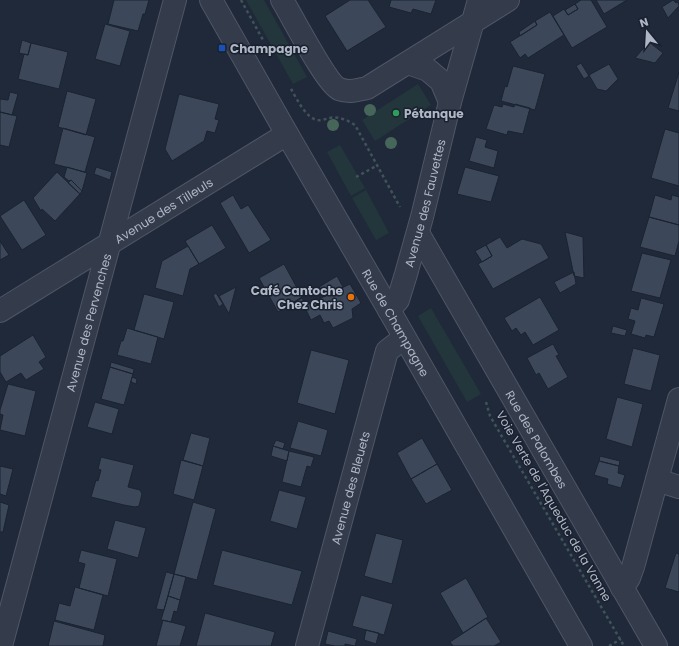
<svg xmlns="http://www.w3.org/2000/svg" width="679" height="646" viewBox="0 0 679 646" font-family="Poppins,sans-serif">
<rect width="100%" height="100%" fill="#20293a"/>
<path fill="#22363b" d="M246 0H264L307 77 293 84Z
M418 84 431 105 375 141 362 120Z
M340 145 365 188 351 196 327 152Z
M366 190 389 233 376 240 352 198Z
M431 308 481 394 467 402 418 316Z"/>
<path fill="#3c4759" stroke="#1b2330" d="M114 0H149L145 14H143L138 31 108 24Z
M350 0H368L386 27 347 51 325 16Z
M391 0H436L431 14 413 9 411 13 389 7Z
M581 0H591L607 27 572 48 553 16 564 9 568 15 578 9 575 4Z
M596 0H627L604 14Z
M673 0 676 3 678 2 679 6 668 18 662 7Z
M575 4 578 9 568 15 565 10Z
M550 12 564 35 528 58 525 54 520 58 510 42 537 25 535 21Z
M535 21 537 25 520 36 519 32Z
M105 24 130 31 120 66 95 59Z
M22 40 31 43 28 55 19 53Z
M649 42 663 53 655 63 635 58Z
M31 43 68 52 59 89 18 79 24 54 28 55Z
M581 63 589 76 584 79 576 66Z
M609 64 618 79 606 91 597 89 589 75Z
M513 66 545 74 535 110 501 101 505 86 507 87Z
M679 72V111L668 108Z
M67 91 96 99 86 135 58 127Z
M10 92 18 94 12 115 0 112V99L8 100Z
M179 94 219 104 215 119 219 120 215 133 207 131 204 141 172 161 165 149Z
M503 104 514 107 515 104 530 108 523 134 508 131 507 135 486 129 494 105 502 107Z
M0 112 17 116 9 147 0 145Z
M63 128 95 137 85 172 54 164Z
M665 129 679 133V186L651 178Z
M476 137 487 140 485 147 498 151 494 168 469 161Z
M67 167 87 173 82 191 71 180 69 181 64 177Z
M96 167 112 172 110 180 94 174Z
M465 167 499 176 491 202 457 194Z
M57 172 80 194 55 221 42 209 41 211 33 198Z
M71 180 82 191 80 194 68 183Z
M233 195 241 209 248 205 271 240 249 253 220 203Z
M655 195 671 200 672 195 679 197V225L649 217Z
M24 200 46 235 22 250 0 216Z
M649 217 679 225V241L675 256 640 247Z
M212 225 226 248 199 264 185 241Z
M565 232 583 237 584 278 574 276Z
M500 237 507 248 522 239 541 244 549 258 493 289 478 264 492 256 486 245Z
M0 241 9 255 0 260Z
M486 245 492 256 482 262 475 251Z
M188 246 199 264 190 269 183 296 155 288 162 261Z
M642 253 671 260 660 298 631 291Z
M284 264 302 297 278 312 259 278Z
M574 272 576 284 560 293 554 282Z
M337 276 343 287 324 297 319 287Z
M350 284 361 303 352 309 353 318 333 328 329 321 324 323 320 315 311 320 304 306Z
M236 287 229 314 219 296Z
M216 293 223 304 219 307 213 295Z
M144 294 174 302 164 339 134 330Z
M540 297 559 330 533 345 525 332 521 335 516 328 512 331 504 318Z
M302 298 306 305 298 309 293 303Z
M641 298 664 304 654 337 646 335 645 338 631 334 635 321 628 319 631 308 638 310Z
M613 326 627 330 625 336 611 333Z
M127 328 158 337 151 364 117 355 121 341H123Z
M33 335 46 357 39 362 44 369 26 380 21 373 6 382 0 372V356Z
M553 344 559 355 556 356 568 377 548 389 539 373 536 375 527 358Z
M633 348 660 355 651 391 624 384Z
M311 350 349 360 335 414 297 403Z
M111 362 134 369 133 374 110 367Z
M110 367 133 374 124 405 101 399Z
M132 377 137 379 136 384 131 382Z
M8 384 36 391 25 436 0 430 3 415 0 414V410Z
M617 397 643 404 632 447 606 439Z
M95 402 119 409 112 434 87 427Z
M298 421 328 430 321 456 290 448Z
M191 433 210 438 203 466 183 460Z
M422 438 437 464 411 479 397 453Z
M276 440 285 443 283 449 273 446Z
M273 446 289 451 287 461 271 456Z
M289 451 314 457 311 467 307 466 301 487 282 482Z
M600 456 620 461 619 466 599 461Z
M101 457 134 465 128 487 140 490 142 494 139 506 135 507 124 505 91 497 96 480 98 481 101 470 98 469Z
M181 460 203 466 194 500 173 494Z
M599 461 619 466 618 473 625 475 621 488 607 484 608 479 594 475Z
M437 464 452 490 426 504 411 479Z
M0 466 13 469 6 496 0 494Z
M279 490 306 497 297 529 270 521Z
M0 502 9 505 3 532H0Z
M193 502 216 509 197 580 174 574Z
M115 520 146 528 138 558 107 549Z
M376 533 403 540 392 584 364 576Z
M81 550 117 559 108 596 79 588 85 564 78 562Z
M222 550 302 571 292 605 213 585Z
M676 553 679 554V592L665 588Z
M166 572 174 574 164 610 156 609Z
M174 574 186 577 180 600 168 596Z
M466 578 488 617 463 633 440 593Z
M75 587 103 595 94 630 55 620 59 603 70 606Z
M361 595 393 604 384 635 352 626Z
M168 596 180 600 177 612 174 611 171 622 161 620Z
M205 613 275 632 271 646H196Z
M486 618 501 642 494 646H453L450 642Z
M163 620 186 626 180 646H156Z
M54 621 105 635 103 646H48Z
M366 630 379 633 376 644 364 640Z
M328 631 357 639 355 646 345 644V646H335L325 644Z"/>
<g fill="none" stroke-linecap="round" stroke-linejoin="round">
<g stroke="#4f5665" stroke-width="24">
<g id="minor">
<path id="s1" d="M211 0 287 134 389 310 581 646"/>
<path d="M282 0C292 16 326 83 339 89 349 93 357 90 367 88L508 0"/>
<path d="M408 63 428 70 441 81 450 102"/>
<path id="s2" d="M418 233 656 646"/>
<path id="s3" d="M389 310 398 300 406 274 422 217 450 102 479 0"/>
<path id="s4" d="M0 311 287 134"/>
<path d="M657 480 679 487"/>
<path d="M622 588 629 578 633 567 679 399"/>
<path id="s5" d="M1 646 175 0"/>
<path id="s6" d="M307 646 387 351 404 338"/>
</g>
</g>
<path stroke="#405358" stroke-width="2.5" stroke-dasharray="3 3" stroke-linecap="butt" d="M241 0 263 40
M291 89C297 99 305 117 317 120 321 121 325 119 329 118 339 116 347 120 355 125L400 207
M356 177 378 165
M486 402 490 416 624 646
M609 646 621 639"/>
<use href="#minor" stroke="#343b4a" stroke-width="22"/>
</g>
<g fill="#46665a">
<circle cx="370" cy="110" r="6"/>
<circle cx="333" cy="125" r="6"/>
<circle cx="391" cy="143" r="6"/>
</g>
<rect fill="#1a4fb4" stroke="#1a212e" stroke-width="1.5" x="218" y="44" width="8" height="8" rx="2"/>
<circle fill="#2e9e5b" stroke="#1a212e" stroke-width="1.5" cx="396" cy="113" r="4"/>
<circle fill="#e8710a" stroke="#1a212e" stroke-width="1.5" cx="351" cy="297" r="4"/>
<g text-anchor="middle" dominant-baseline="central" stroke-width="3" stroke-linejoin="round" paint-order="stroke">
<g font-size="12" font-weight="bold" fill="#afb6c6" stroke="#1a212e" text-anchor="start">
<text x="230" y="48">Champagne</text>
<text x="404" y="113">Pétanque</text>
<text x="343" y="290" text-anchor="end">Café Cantoche<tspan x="343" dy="14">Chez Chris</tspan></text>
</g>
<g font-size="12" fill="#afb6c6" stroke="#1a212e">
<text stroke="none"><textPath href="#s3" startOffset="114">Avenue des Fauvettes</textPath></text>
<text stroke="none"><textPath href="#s4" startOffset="192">Avenue des Tilleuls</textPath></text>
<text stroke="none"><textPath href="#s5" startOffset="335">Avenue des Pervenches</textPath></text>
<text stroke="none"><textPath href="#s1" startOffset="372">Rue de Champagne</textPath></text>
<text stroke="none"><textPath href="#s2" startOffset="238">Rue des Palombes</textPath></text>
<text stroke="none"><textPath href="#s6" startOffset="164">Avenue des Bleuets</textPath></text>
<text transform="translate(554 506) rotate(60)">Voie Verte de l'Aqueduc de la Vanne</text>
</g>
</g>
<g transform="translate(647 32) rotate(342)" stroke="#1a212e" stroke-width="3" paint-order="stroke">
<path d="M0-3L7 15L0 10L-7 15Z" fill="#afb6c6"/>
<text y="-6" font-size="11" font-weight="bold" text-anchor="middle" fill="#afb6c6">N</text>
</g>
</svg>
